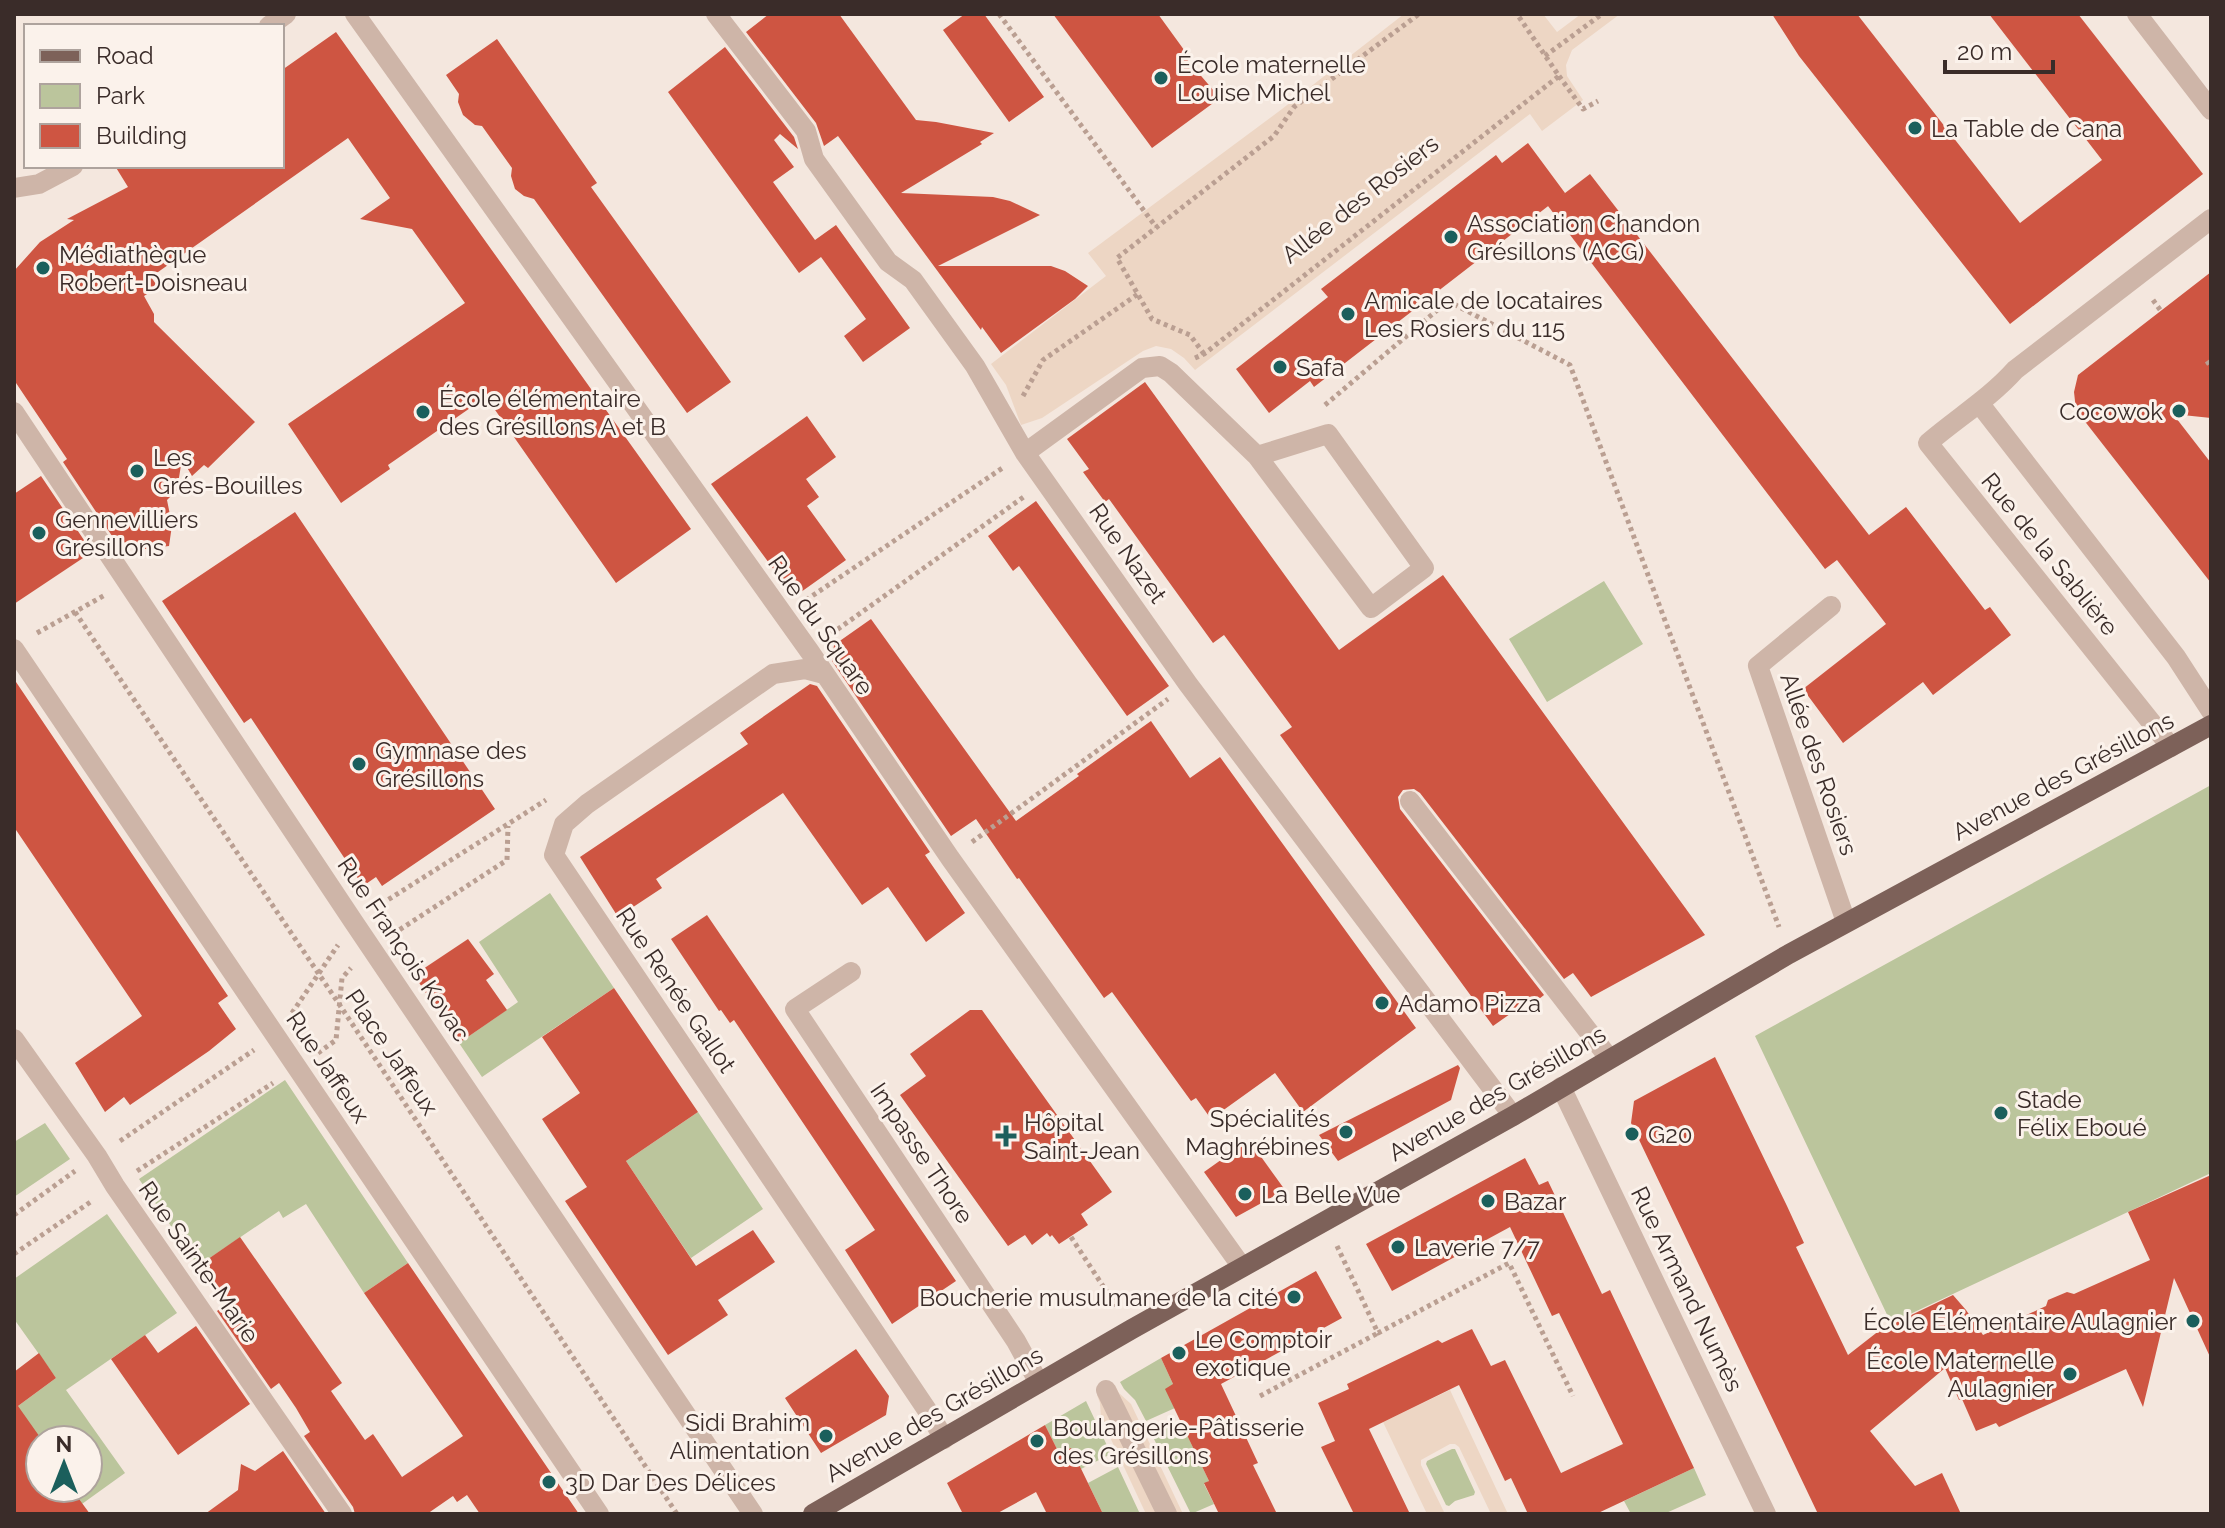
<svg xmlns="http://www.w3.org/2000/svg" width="2225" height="1528" viewBox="0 0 2225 1528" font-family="Raleway,sans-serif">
<rect width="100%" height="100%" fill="#f4e7de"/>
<path fill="#bbc59c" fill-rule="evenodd" d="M1604 581 1643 644 1547 702 1509 639Z
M2211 785V1173L1891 1323 1755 1036Z
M550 893 614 988 482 1077 459 1043 518 1002 479 942Z
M285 1080 408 1263 364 1293 306 1204 283 1218 279 1211 198 1266 139 1179Z
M698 1112 763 1209 691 1258 626 1161Z
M45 1123 70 1159 14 1197V1142Z
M107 1214 177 1313 66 1390 125 1473 68 1514H14V1409L56 1378 14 1319V1279ZM40 1440H88V1488H40Z
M1161 1358 1173 1384 1175 1408 1146 1421 1135 1400 1124 1389 1120 1382Z
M1086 1401 1111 1454 1081 1469 1071 1448 1059 1453 1045 1425Z
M1181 1422 1209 1481 1204 1484 1214 1504 1191 1514 1152 1435Z
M1452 1449H1455L1475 1492 1474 1495 1455 1501 1449 1506 1446 1505 1426 1464 1427 1461Z
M1118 1467 1140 1514H1103L1088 1483Z
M1694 1468 1706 1495 1664 1514H1631L1624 1501Z"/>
<path fill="#edd6c4" d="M1404 14H1543L1557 32 1581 14H1620L1572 50 1566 65 1567 76 1583 100 1542 131 1530 114 1195 370 1184 358 1171 349 1156 346 1143 351 1042 418 1021 425 1006 385 991 364 1106 276 1088 253 1282 109Z
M1115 1385 1119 1393 1131 1404 1183 1514H1146L1101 1418 1100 1403 1097 1395Z
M1450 1390 1508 1514H1491L1459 1447 1455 1444H1450L1421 1460V1465L1445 1514H1427L1383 1422Z"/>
<path fill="#ce5542" d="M769 14H839L916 120 936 122 994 133 980 142 982 144 901 193 993 197 1010 201 1040 215 938 266H1051L1065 271 1088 286 1075 299 1001 353 982 327 981 330 838 136 824 146 816 123 746 32Z
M965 14H984L1044 97 1009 122 943 30Z
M1053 14H1158L1187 54 1184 56 1220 98 1152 148Z
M1772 14H1857L2020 223 2102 160 1989 14H2078L2203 174 2010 324 1799 56Z
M336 32 691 529 616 583 486 397 388 465 390 469 341 503 288 424 465 303 412 229 360 219 390 198 348 138 151 277 158 287 144 296 154 314V322L255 422 208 468 204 465 192 476 182 459 177 490 167 500 172 525 169 546 145 549 114 539 63 462 67 459 14 380V271L40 242 74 220 67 219 128 187 115 166H282V70Z
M497 39 597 183 591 187 731 382 687 413 534 199 524 196 515 189 511 176 512 168 482 126 475 125 463 115 458 102 459 94 446 75Z
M725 47 794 137 798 149 780 134 774 140 794 167 773 182 815 240 836 225 910 328 863 362 844 336 866 319 821 257 799 273 668 92Z
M1528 143 1565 193 1314 387 1310 381 1269 413 1236 369 1328 297 1321 289 1496 155 1502 163Z
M1590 174 1869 535 1906 507 1985 610 1990 607 2011 635 1933 695 1923 682 1843 743 1803 689 1886 624 1837 560 1825 569 1548 206Z
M2211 272V418L2173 414 2211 463V583L2076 410 2074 392 2078 375Z
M1145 382 1339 650 1443 575 1705 935 1591 997 1573 973 1564 979 1420 793 1414 789 1403 790 1398 797 1400 809 1544 995 1530 1006 1527 1002 1493 1026 1280 735 1292 727 1224 635 1213 643 1109 499 1105 502 1083 472 1089 469 1067 439Z
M807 416 836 457 806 479 819 497 807 506 846 560 794 597 711 484Z
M41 476 92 552 14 604V494Z
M1036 501 1169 686 1127 716 1019 566 1013 571 988 536Z
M295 512 495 809 382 886 376 877 363 886 251 718 244 723 162 601Z
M871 619 1016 821 1079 776 1077 774 1151 721 1190 778 1220 757 1416 1028 1303 1112 1275 1073 1211 1119 1196 1098 1191 1101 1112 992 1104 998 1019 878 1017 879 1006 863 976 819 951 836 832 661 834 645Z
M14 679 228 996 218 1003 236 1029 209 1051 130 1105 124 1097 105 1112 75 1063 142 1016 14 827Z
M810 684 817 686 930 852 925 855 965 913 926 942 888 887 862 905 783 793 656 879 662 888 618 917 580 857 748 744 740 733Z
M707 915 956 1281 892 1324 845 1250 875 1230 734 1020 730 1023 721 1010 719 1011 671 939Z
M468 939 494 974 486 980 507 1010 459 1043 414 975Z
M614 988 698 1112 626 1161 696 1266 753 1230 775 1262 718 1300 728 1315 668 1355 565 1201 587 1187 542 1119 580 1093 542 1037Z
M970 1010H982L1112 1192 1081 1214 1088 1225 1059 1244 1052 1235 1050 1237 1047 1233 1032 1245 1025 1235 1008 1246 900 1095 926 1076 910 1054Z
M1715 1057 1787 1206 1804 1243 1796 1247 1848 1355 1880 1330 1953 1295 1966 1310 1983 1335 2046 1306 2048 1300 2067 1292 2074 1294 2150 1260 2128 1212 2211 1175V1359L2174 1278 2143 1407 2126 1369 1999 1427 1996 1423 1976 1431 1962 1399 1959 1400 1945 1368 1870 1431 1915 1486 1942 1473 1961 1514H1818L1631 1123 1634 1101Z
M1458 1065 1460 1068 1451 1100 1338 1161 1319 1135Z
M1249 1140 1285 1190 1236 1217 1204 1172Z
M1525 1158 1539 1185 1548 1181 1602 1294 1610 1290 1694 1468 1596 1514H1528L1511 1478 1505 1481 1459 1385 1369 1429 1410 1514H1354L1321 1447 1335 1441 1318 1403 1349 1389 1347 1384 1438 1340 1442 1343 1472 1329 1491 1366 1505 1360 1561 1473 1623 1444 1559 1313 1552 1316 1510 1227 1392 1291 1366 1244Z
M240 1237 342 1383 331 1391 365 1440 373 1434 402 1477 463 1436 364 1293 408 1263 579 1514H480L467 1495 457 1502 453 1496 427 1514H355L353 1507 304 1436 310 1432 296 1408 279 1383 271 1389 217 1311 225 1305 198 1266Z
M1316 1271 1342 1318 1221 1384 1258 1463 1253 1465 1277 1514H1219L1204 1483 1209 1481 1165 1389 1173 1384 1161 1358Z
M196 1326 250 1404 178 1455 111 1359 145 1335 158 1353Z
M856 1349 889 1396 886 1415 821 1453 785 1398Z
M39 1353 56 1378 18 1406 42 1440H40V1488H71L90 1514H14V1372Z
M1045 1425 1059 1453 1071 1448 1103 1514H1047L1036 1492 996 1514H963L947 1483Z
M283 1451 326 1514H205L238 1490 241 1464 255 1471Z"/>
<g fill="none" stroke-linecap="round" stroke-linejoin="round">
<path stroke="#ba9f92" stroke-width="5" stroke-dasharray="4 4" stroke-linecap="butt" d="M999 14 1156 227
M1545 56 1602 14
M1559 76 1583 109 1598 101
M2153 300 2161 311
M1204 354 1190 335 1152 319 1117 258 1274 136 1294 107 1419 14
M1195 358 1204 354 1559 76 1517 14
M2207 361 2211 367
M1023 396 1043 360 1138 294
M1325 405 1448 301 1570 365 1779 927
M806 600 1004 467
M75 612 339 1004 677 1514
M37 633 105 595
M831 634 1025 496
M972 842 1168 699
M375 908 546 800
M393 934 507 860 508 826
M292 1013 338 945
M318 1053 336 1040 342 978 351 968
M120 1141 254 1050
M137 1171 273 1083
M14 1215 75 1171
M1071 1237 1116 1306
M1337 1246 1378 1333 1509 1263 1573 1396
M14 1254 92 1201
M1260 1396 1378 1333"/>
<path stroke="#ceb5a8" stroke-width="20" d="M355 14 810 652 950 858 1242 1267
M716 14 806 131 814 159 888 262 913 280 975 366 1025 453 1188 684 1513 1116
M2137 14 2211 110
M269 26 286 14
M14 188 39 184 73 166
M1979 403 2176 657 2211 711
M14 412 353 921 753 1514
M1025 453 1142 368 1160 366 1171 373 1257 456 1371 608 1424 568 1328 434 1257 456
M1831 606 1758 666 1846 922
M14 649 599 1514
M824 674 805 669 773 674 587 804 564 824 554 855 929 1413 944 1439
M2171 747 1928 443C1957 418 1990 398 2015 370L2211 219
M1410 801 1609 1058
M851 972 795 1009 1016 1341 1039 1383
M14 1039 97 1156 115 1186 342 1514
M1561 1087 1766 1514
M1106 1390 1167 1514"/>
<path stroke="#7d6159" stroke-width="20" d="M813 1514 1132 1329 1513 1116 1789 954 2211 725"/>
</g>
<g fill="#1b5f5c" stroke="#fbf2eb" stroke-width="3">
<circle cx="1161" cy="78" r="8"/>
<circle cx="1915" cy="128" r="8"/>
<circle cx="1451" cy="237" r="8"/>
<circle cx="43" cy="268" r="8"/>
<circle cx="1348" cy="314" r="8"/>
<circle cx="1280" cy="367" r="8"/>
<circle cx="2179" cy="411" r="8"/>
<circle cx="423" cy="412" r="8"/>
<circle cx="137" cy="471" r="8"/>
<circle cx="39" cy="533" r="8"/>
<circle cx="359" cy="764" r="8"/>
<circle cx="1382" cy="1003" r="8"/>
<circle cx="2001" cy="1113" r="8"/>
<circle cx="1346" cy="1132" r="8"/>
<circle cx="1632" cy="1134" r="8"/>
<path d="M1002 1124h8v8h8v8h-8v8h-8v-8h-8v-8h8z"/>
<circle cx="1245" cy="1194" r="8"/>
<circle cx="1488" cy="1201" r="8"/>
<circle cx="1398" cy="1247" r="8"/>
<circle cx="1294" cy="1297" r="8"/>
<circle cx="2193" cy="1321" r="8"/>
<circle cx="1179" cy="1353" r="8"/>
<circle cx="2070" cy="1374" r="8"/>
<circle cx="826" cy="1436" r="8"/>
<circle cx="1037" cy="1441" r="8"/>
<circle cx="549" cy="1482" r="8"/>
</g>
<g text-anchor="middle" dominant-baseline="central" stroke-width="6" stroke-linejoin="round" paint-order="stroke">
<g font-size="24" fill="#3a2c29" stroke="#fbf2eb" text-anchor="start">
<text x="1177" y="64">École maternelle<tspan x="1177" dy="28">Louise Michel</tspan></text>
<text x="1931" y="128">La Table de Cana</text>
<text x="1467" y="223">Association Chandon<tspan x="1467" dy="28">Grésillons (ACG)</tspan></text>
<text x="59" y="254">Médiathèque<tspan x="59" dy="28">Robert-Doisneau</tspan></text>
<text x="1364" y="300">Amicale de locataires<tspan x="1364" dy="28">Les Rosiers du 115</tspan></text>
<text x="1296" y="367">Safa</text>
<text x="439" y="398">École élémentaire<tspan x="439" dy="28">des Grésillons A et B</tspan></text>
<text x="2163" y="411" text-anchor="end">Cocowok</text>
<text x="153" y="457">Les<tspan x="153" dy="28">Grés-Bouilles</tspan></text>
<text x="55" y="519">Gennevilliers<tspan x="55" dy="28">Grésillons</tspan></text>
<text x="375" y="750">Gymnase des<tspan x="375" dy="28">Grésillons</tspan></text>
<text x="1398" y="1003">Adamo Pizza</text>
<text x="2017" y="1099">Stade<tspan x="2017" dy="28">Félix Eboué</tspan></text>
<text x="1330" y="1118" text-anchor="end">Spécialités<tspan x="1330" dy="28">Maghrébines</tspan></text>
<text x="1024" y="1122">Hôpital<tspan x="1024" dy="28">Saint-Jean</tspan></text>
<text x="1648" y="1134">G20</text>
<text x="1261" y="1194">La Belle Vue</text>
<text x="1504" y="1201">Bazar</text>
<text x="1414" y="1247">Laverie 7/7</text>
<text x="1278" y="1297" text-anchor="end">Boucherie musulmane de la cité</text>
<text x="2177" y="1321" text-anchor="end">École Élémentaire Aulagnier</text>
<text x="1195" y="1339">Le Comptoir<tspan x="1195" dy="28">exotique</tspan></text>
<text x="2054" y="1360" text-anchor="end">École Maternelle<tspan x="2054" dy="28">Aulagnier</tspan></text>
<text x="810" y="1422" text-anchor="end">Sidi Brahim<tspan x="810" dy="28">Alimentation</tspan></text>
<text x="1053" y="1427">Boulangerie-Pâtisserie<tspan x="1053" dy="28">des Grésillons</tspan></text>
<text x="565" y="1482">3D Dar Des Délices</text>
</g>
<g font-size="24" fill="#3a2c29" stroke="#fbf2eb">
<text transform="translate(1360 199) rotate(-38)">Allée des Rosiers</text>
<text transform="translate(1128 553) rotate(55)">Rue Nazet</text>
<text transform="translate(2050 554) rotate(51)">Rue de la Sablière</text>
<text transform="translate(821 625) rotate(55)">Rue du Square</text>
<text transform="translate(1819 764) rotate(71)">Allée des Rosiers</text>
<text transform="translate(2063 776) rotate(-28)">Avenue des Grésillons</text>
<text transform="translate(404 949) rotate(56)">Rue François Kovac</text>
<text transform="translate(676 990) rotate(56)">Rue Renée Gallot</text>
<text transform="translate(392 1052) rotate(56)">Place Jaffeux</text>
<text transform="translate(328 1067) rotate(56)">Rue Jaffeux</text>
<text transform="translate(1497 1093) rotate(-30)">Avenue des Grésillons</text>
<text transform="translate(922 1153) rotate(56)">Impasse Thore</text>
<text transform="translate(199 1262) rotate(55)">Rue Sainte-Marie</text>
<text transform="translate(1687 1289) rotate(64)">Rue Armand Numès</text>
<text transform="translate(934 1414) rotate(-30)">Avenue des Grésillons</text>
</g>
</g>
<rect width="2225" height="1528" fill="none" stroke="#3a2c29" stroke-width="32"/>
<rect x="24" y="24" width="260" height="144" fill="#fbf2eb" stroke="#aea39d" stroke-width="2"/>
<rect x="40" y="50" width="40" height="12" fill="#7d6159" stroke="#aea39d" stroke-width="2"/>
<text x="96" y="64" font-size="24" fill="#3a2c29">Road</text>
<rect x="40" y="84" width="40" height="24" fill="#bbc59c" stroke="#aea39d" stroke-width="2"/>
<text x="96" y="104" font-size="24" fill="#3a2c29">Park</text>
<rect x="40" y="124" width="40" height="24" fill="#ce5542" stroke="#aea39d" stroke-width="2"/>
<text x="96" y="144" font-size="24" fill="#3a2c29">Building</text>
<g transform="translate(64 1464)"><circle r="38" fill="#fbf2eb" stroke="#aea39d" stroke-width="2"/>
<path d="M0-6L14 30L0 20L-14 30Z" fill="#1b5f5c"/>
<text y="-12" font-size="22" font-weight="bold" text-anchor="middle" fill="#3a2c29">N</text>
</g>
<path d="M1945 60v12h108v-12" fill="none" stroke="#3a2c29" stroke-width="4"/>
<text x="1957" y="60" font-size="24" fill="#3a2c29" stroke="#fbf2eb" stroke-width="6" paint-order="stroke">20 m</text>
</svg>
